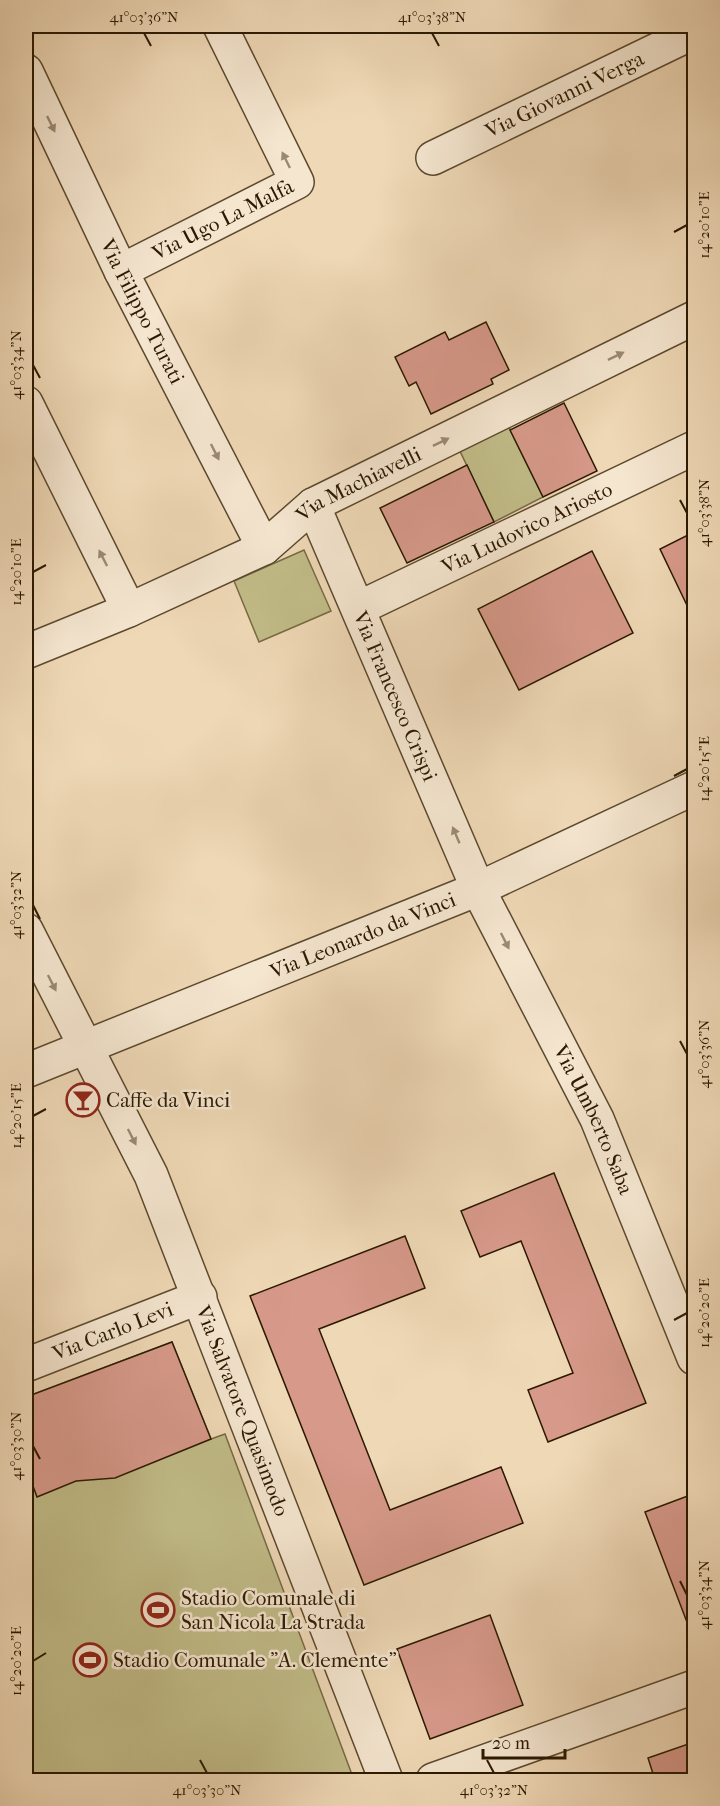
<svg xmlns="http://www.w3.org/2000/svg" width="720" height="1806" viewBox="0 0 720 1806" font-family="'IM FELL French Canon',serif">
<rect width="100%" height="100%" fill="#efd8b6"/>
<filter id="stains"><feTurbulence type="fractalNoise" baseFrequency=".00333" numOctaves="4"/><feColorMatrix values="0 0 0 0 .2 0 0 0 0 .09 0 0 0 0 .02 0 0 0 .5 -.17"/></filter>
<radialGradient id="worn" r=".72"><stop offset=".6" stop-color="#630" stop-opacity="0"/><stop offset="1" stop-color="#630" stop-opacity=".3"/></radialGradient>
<path fill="#c1bc88" stroke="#766a44" stroke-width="1.5" d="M506 421 543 497 494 522 457 445Z
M304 550 331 611 259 642 234 581Z
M172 1342 211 1439 225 1434 354 1780H26V1397Z"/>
<path fill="#d7998a" stroke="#2b1900" stroke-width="1.5" d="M486 322 509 370 491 379 493 384 431 414 416 382 409 386 395 357 445 332 449 340Z
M564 403 597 471 543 497 510 430Z
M467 465 494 522 407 563 380 508Z
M694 532V620L660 549Z
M592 551 633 633 519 690 478 609Z
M554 1173 646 1403 548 1442 528 1390 573 1373 521 1241 480 1257 461 1211Z
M405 1236 425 1288 319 1329 390 1510 501 1467 523 1523 364 1585 250 1296Z
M172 1342 211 1439 115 1478 76 1481 37 1497 26 1467V1397Z
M693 1494 694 1498V1637L693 1638 645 1512Z
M490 1615 523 1705 430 1739 397 1649Z
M694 1742V1780H655L648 1758Z"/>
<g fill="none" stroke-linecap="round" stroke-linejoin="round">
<g stroke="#5c492e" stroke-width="36">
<g id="minor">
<path id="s1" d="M26 71 121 271 264 548"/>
<path id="s2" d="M433 158 694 32"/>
<path id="s3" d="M121 271 297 182 220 26"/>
<path d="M26 403 129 610"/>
<path id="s4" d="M313 505 478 889 597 1119 694 1358"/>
<path id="s5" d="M359 608 694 448"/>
<path id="s6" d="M26 652 129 610 264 548 313 505 694 318"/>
<path id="s7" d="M26 930 151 1175 386 1780"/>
<path id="s8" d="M26 1071 478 889 694 788"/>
<path id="s9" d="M26 1365 200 1297"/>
<path d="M433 1780 694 1687"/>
</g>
</g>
<use href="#minor" stroke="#f5e6d0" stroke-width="33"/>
</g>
<defs><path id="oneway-solid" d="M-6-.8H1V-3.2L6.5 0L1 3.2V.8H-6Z" transform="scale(1.5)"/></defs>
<g fill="#9a8a72">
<use href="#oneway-solid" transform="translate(51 124) rotate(64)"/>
<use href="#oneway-solid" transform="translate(286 160) rotate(-116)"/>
<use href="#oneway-solid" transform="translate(616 356) rotate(-26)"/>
<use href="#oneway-solid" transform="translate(441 442) rotate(-26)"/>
<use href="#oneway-solid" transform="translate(215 452) rotate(63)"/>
<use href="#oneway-solid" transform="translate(103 558) rotate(-117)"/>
<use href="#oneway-solid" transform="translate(456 835) rotate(-113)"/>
<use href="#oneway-solid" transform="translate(505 941) rotate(63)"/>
<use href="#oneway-solid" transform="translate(52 983) rotate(63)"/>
<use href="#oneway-solid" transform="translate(132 1137) rotate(63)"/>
</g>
<path fill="none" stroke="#2b1900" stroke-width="2" d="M144 33 151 46M432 33 439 46M674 232 687 225M33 365 40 378M680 500 687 513M33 572 46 565M674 776 687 769M33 905 40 919M680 1041 687 1054M33 1116 46 1109M674 1320 687 1313M33 1446 40 1459M680 1581 687 1595M33 1661 46 1653M200 1760 207 1773M487 1760 494 1773"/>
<defs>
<g id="bar-ring" transform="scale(1.725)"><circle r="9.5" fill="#f5e6d0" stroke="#8f2418" stroke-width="1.5"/><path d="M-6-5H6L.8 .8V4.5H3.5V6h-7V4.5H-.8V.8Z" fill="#8f2418"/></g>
<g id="stadium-ring" transform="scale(1.725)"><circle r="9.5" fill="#f5e6d0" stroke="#8f2418" stroke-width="1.5"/><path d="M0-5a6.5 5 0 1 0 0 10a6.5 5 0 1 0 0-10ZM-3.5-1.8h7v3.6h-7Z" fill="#8f2418"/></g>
</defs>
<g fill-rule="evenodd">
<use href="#bar-ring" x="83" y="1100"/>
<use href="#stadium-ring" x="158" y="1610"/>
<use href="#stadium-ring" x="90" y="1660"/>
</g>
<g text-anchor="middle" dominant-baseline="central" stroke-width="5" stroke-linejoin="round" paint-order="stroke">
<g font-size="21" fill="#2b1900" stroke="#f5e6d0">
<text stroke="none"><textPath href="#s2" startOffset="146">Via Giovanni Verga</textPath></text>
<text stroke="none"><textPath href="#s3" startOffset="114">Via Ugo La Malfa</textPath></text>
<text stroke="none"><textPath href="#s1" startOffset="267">Via Filippo Turati</textPath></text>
<text stroke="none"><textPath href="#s6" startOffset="375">Via Machiavelli</textPath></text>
<text stroke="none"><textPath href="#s5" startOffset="186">Via Ludovico Ariosto</textPath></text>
<text stroke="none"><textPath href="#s4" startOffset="208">Via Francesco Crispi</textPath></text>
<text stroke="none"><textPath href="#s8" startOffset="363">Via Leonardo da Vinci</textPath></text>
<text stroke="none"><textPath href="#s4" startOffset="676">Via Umberto Saba</textPath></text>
<text stroke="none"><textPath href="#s9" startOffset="93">Via Carlo Levi</textPath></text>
<text stroke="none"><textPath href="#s7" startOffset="528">Via Salvatore Quasimodo</textPath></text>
</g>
<g font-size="21" fill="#2b1900" stroke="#f5e6d0" text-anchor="start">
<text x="106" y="1100">Caffe da Vinci</text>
<text x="181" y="1598">Stadio Comunale di<tspan x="181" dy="24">San Nicola La Strada</tspan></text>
<text x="113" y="1660">Stadio Comunale "A. Clemente"</text>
</g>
</g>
<rect width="720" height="1806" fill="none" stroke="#efd8b6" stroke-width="66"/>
<path d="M483 1749v9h82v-9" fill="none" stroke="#2b1900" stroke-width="3"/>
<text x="492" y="1749" font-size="18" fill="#2b1900" stroke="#f5e6d0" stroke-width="4.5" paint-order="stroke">20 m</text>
<rect x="33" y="33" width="654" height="1740" fill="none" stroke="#2b1900" stroke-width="2"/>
<g font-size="15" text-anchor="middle" fill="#2b1900">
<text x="144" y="22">41°03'36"N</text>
<text x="432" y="22">41°03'38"N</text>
<text transform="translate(704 225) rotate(-90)" y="5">14°20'10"E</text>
<text transform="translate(16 365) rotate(-90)" y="5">41°03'34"N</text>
<text transform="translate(704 513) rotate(-90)" y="5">41°03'38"N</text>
<text transform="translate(16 572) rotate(-90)" y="5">14°20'10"E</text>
<text transform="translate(704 769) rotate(-90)" y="5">14°20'15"E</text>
<text transform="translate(16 905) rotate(-90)" y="5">41°03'32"N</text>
<text transform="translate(704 1054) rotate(-90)" y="5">41°03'36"N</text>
<text transform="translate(16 1116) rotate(-90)" y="5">14°20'15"E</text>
<text transform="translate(704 1313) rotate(-90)" y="5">14°20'20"E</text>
<text transform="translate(16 1446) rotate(-90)" y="5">41°03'30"N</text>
<text transform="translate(704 1595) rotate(-90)" y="5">41°03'34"N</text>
<text transform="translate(16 1661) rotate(-90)" y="5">14°20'20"E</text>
<text x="207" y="1795">41°03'30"N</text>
<text x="494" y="1795">41°03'32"N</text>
</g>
<rect width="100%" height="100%" filter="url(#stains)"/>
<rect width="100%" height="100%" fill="url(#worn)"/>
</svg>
